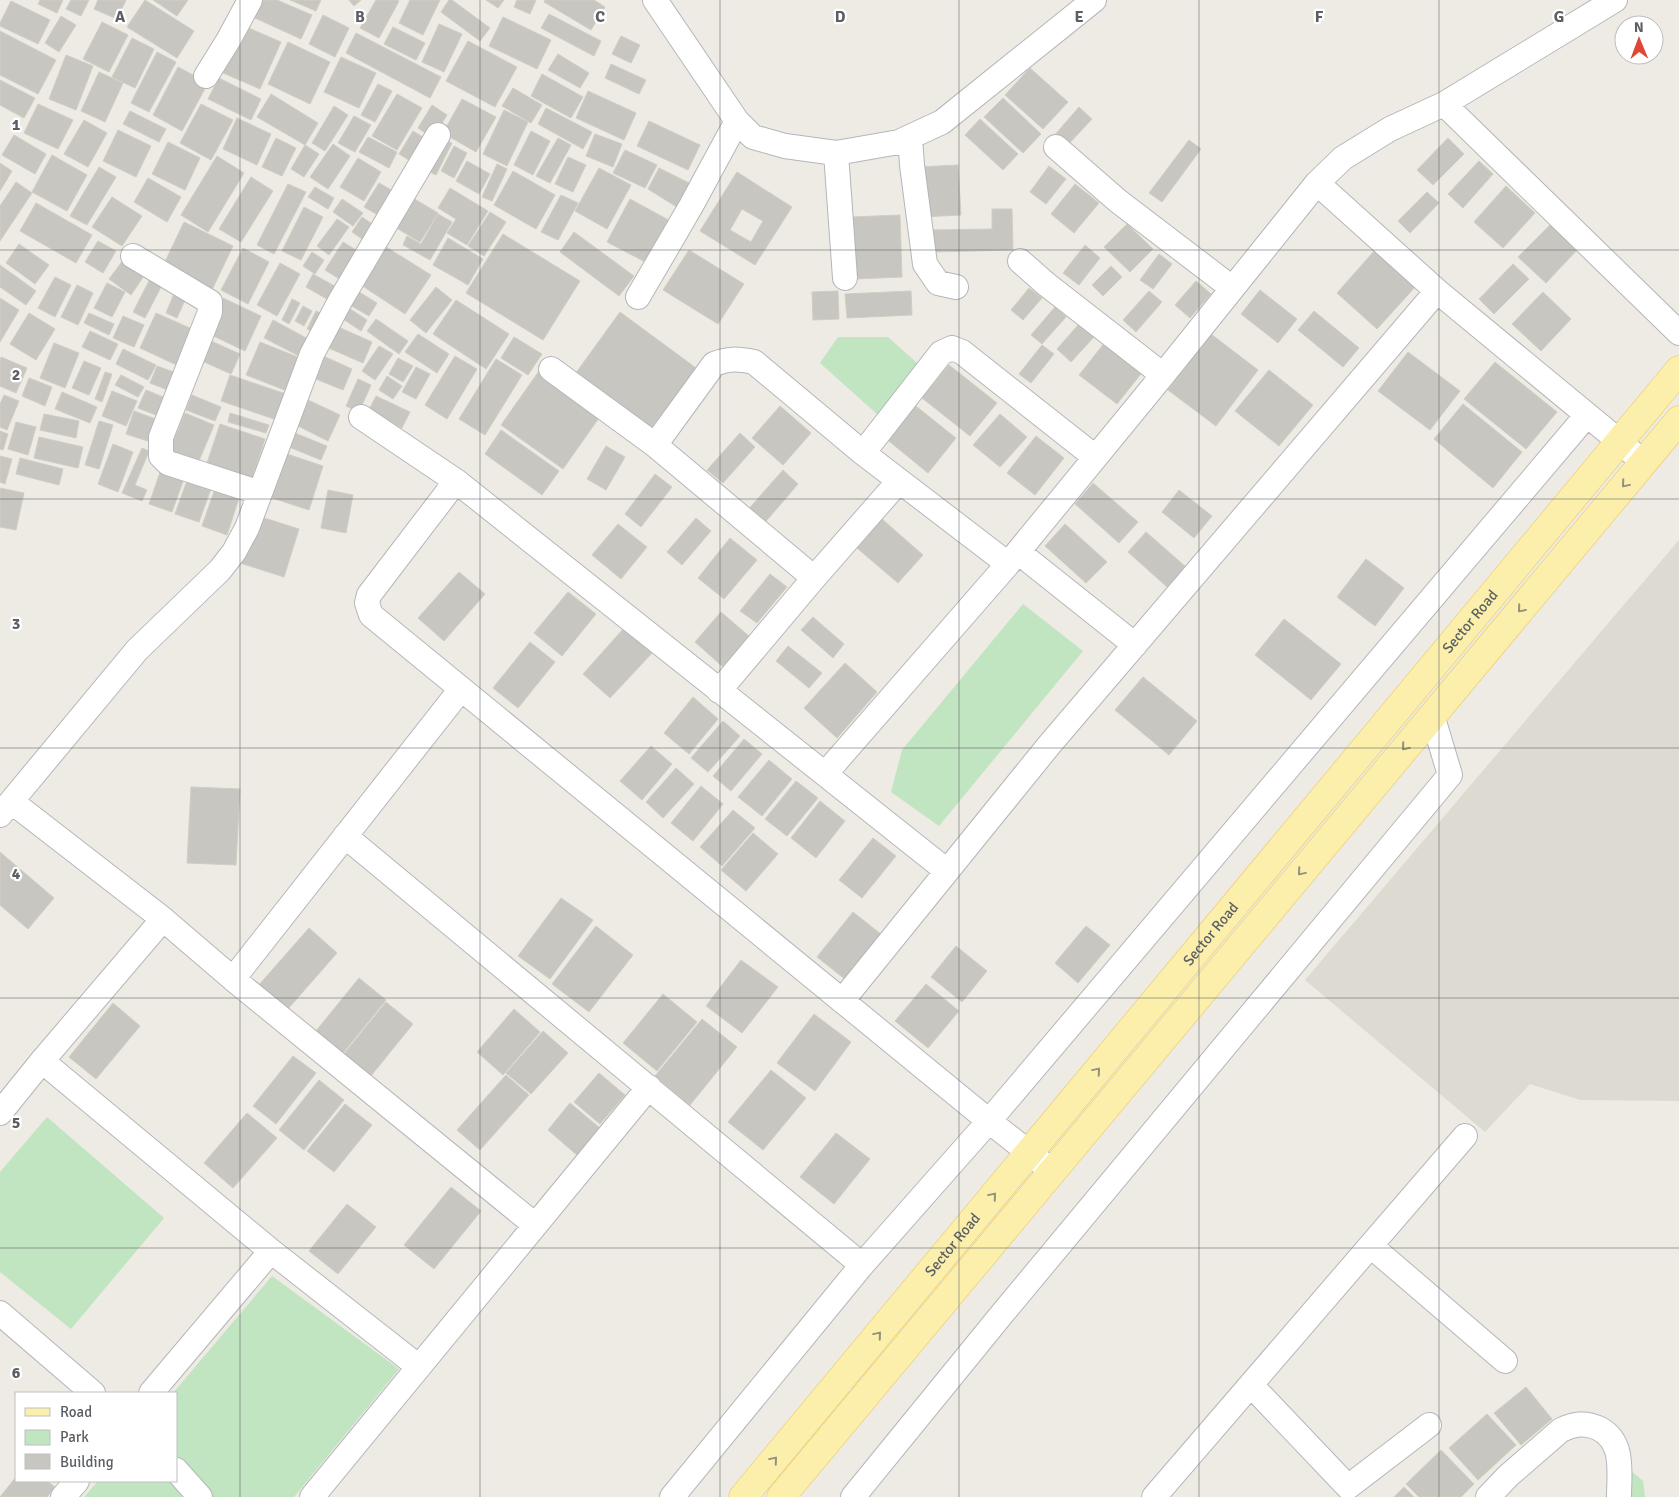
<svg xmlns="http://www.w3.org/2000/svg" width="1679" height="1497" viewBox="0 0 1679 1497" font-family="Signika,sans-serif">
<rect width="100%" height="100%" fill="#edebe3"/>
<path fill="#dddad2" d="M1679 540V1101L1580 1100 1530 1084 1485 1132 1305 980Z"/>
<path fill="#c1e4c1" d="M838 337H888L926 371 878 415 820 363Z
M1023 604 1083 651 939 826 891 792 902 750Z
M47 1117 164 1218 71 1329 0 1272V1172Z
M272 1276 399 1369 294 1497H84L98 1481H176V1393H173Z
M1619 1461 1643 1481 1645 1497H1620Z"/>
<path fill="#c8c6c0" stroke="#d2cdc2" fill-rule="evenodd" d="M40 0H63L57 13 38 4Z
M71 0H89L81 16 66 9Z
M98 0H126L117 19 94 9Z
M145 0 194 31 177 58 127 27Z
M153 0H188L177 16Z
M263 0H277L312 15 301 39 255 18Z
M290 0H321L316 11Z
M349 0H361L354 6Z
M376 0H397L399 1 379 38 360 28Z
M410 0H440L423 35 399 23Z
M449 0H452L490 28 480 41 441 12Z
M486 0H504L498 8Z
M517 0H536L530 14 514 7Z
M545 0H594L605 7 591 30 544 2Z
M11 1 50 20 38 44 0 26V23Z
M549 14 601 41 594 56 541 28Z
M323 15 349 28 335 57 309 44Z
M61 16 76 25 59 52 45 43Z
M503 17 551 40 537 69 489 46Z
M102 22 128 35 109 72 83 59Z
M439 24 462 34 444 72 422 62Z
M244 26 281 42 260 89 223 73Z
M393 27 425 43 416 60 384 44Z
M0 31 56 60 38 94 0 75Z
M356 33 441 77 430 98 346 53Z
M621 36 640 45 631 63 612 54Z
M132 38 154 49 135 88 112 77Z
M468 41 517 67 495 107 446 81Z
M288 42 330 62 310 104 268 84Z
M157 52 176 62 149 112 131 103Z
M558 54 589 73 580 88 548 70Z
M66 55 93 66 76 110 49 99Z
M341 57 376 73 359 108 324 92Z
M611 64 646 80 639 94 605 78Z
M178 67 208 83 182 131 153 115Z
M1030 68 1068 102 1043 129 1005 95Z
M99 72 123 83 105 122 81 111Z
M542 74 583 97 571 118 531 96Z
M219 78 261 99 251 120 208 99Z
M0 80 35 98 24 118 0 105Z
M378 84 392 91 375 122 361 115Z
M513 88 542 105 531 123 502 106Z
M588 91 636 113 624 140 576 118Z
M271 94 318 123 305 145 257 117Z
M397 94 422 108 397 150 372 136Z
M1003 98 1041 134 1023 153 984 117Z
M462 99 496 117 476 152 443 133Z
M38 104 73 120 58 149 24 133Z
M201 104 233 120 211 160 180 143Z
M432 105 447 115 433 138 418 128Z
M334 106 348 115 325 151 312 143Z
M1079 107 1092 119 1065 148 1053 137Z
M546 108 592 132 583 149 538 124Z
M504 110 528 122 507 166 483 154Z
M130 111 166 129 159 142 123 124Z
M354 116 371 125 355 152 338 143Z
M237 118 271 134 257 165 223 149Z
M980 119 1018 154 1003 170 965 135Z
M84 120 107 133 88 167 64 154Z
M649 121 700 145 688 170 637 146Z
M118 130 151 146 136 177 103 161Z
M413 131 431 142 417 165 399 154Z
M531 131 550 141 533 175 514 165Z
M595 134 622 144 613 167 586 156Z
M14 135 46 154 35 174 2 155Z
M368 137 397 152 389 168 359 152Z
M276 138 296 148 282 176 262 167Z
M440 138 452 143 436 175 424 169Z
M558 138 571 145 550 183 536 176Z
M1448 138 1464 154 1433 185 1417 170Z
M1189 140 1201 149 1162 202 1149 193Z
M168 142 200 158 185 190 152 174Z
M333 144 350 156 328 189 310 177Z
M305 145 319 154 304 177 291 169Z
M454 146 467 153 454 178 441 171Z
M625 150 657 165 645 188 613 173Z
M52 155 87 175 67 211 32 192Z
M217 156 244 173 208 232 181 215Z
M568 157 586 165 573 192 555 184Z
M358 158 381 172 364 201 340 187Z
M467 161 490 174 479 194 456 181Z
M1479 161 1493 174 1463 208 1448 194Z
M0 163 12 171 0 191Z
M497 164 507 169 492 201 482 197Z
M958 165 961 215 922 217 919 167Z
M1049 166 1066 179 1046 204 1030 192Z
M99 167 116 177 87 225 70 216Z
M599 168 631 185 607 229 575 211Z
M659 168 693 185 680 209 648 189Z
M513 171 555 195 536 229 494 205Z
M737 172 792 207 755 265 700 231ZM742 209 763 221 751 242 730 230Z
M251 177 273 191 241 242 219 229Z
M148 178 181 197 167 222 134 202Z
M16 182 32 193 0 241V206Z
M379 183 393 191 378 215 364 207Z
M288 184 306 192 274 254 257 245Z
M1075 184 1099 203 1074 233 1051 214Z
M1506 186 1535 213 1503 248 1474 222Z
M315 187 334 198 328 209 308 197Z
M450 188 488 211 467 245 447 233 456 219 438 208Z
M1427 192 1439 203 1410 233 1398 221Z
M406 194 438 213 420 242 388 223Z
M561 195 578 203 558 240 541 232Z
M112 197 142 216 122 246 92 227Z
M342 199 363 213 353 226 333 212Z
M630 199 674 223 651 265 607 242Z
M36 203 92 235 76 263 20 231Z
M304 207 323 217 301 260 282 251Z
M992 209H1012L1013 250 931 252V230L992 229Z
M490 212 506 222 484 256 468 246Z
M438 214 452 222 430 260 403 245 407 236 421 244Z
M900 215 902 277 855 279 852 217Z
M362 217 381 230 371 245 352 232Z
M337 219 349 227 329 255 317 246Z
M184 222 233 246 211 292 162 268Z
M1127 224 1153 249 1130 272 1104 247Z
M1551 224 1578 249 1546 283 1518 257Z
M574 232 634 276 619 296 560 252Z
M503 234 580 281 543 340 466 293Z
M448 238 483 259 468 285 433 265Z
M98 241 116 251 103 273 85 262Z
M343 242 364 255 346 283 325 270Z
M19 244 49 265 35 284 6 263Z
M383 245 431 275 405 314 358 283Z
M1085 245 1100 258 1079 285 1063 273Z
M243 248 269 262 248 304 221 290Z
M689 250 744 284 718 324 663 290Z
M1375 250 1416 286 1377 329 1337 293Z
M312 252 324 260 315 274 303 266Z
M1159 254 1172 264 1153 289 1140 280Z
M127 255 148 270 131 295 109 279Z
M280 263 300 274 277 316 257 305Z
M1513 264 1529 279 1494 314 1479 299Z
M0 265 36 291 26 305 0 287Z
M1111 266 1122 277 1103 296 1092 285Z
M313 274 340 289 332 302 306 287Z
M55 277 71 285 55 317 38 308Z
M150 279 162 285 145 318 133 312Z
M1196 281 1211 294 1190 318 1175 305Z
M107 283 125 292 112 317 94 308Z
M178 284 190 289 177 318 166 313Z
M77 285 93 293 78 325 61 317Z
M351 287 377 303 369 316 343 301Z
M436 287 452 300 426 333 410 320Z
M1029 288 1042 298 1023 320 1011 310Z
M1260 290 1297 319 1278 343 1241 314Z
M838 291 839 319 813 320 812 292Z
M911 291 912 315 847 318 845 294Z
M1149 291 1162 302 1136 332 1123 320Z
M1543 292 1571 319 1541 351 1512 324Z
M0 298 19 310 0 342Z
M223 298 261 316 245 351 207 333Z
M292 299 300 303 289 324 282 320Z
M456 300 509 334 486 369 433 334Z
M344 305 367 320 361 331 337 315Z
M303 306 312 311 304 326 295 321Z
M1055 307 1066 317 1042 344 1031 335Z
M316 311 326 316 316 333 307 329Z
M1314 311 1359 348 1343 367 1298 330Z
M620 312 696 368 648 432 573 377Z
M29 313 55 329 36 360 10 344Z
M89 313 114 324 109 335 84 323Z
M156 313 199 332 183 368 140 348Z
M123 316 144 325 134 347 113 338Z
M376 319 408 341 399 354 367 331Z
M273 320 310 340 301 357 264 338Z
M1079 324 1094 337 1071 362 1057 349Z
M334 325 372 342 363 363 324 346Z
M90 331 118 344 110 360 82 347Z
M418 334 449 354 437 373 405 352Z
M1211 334 1258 370 1216 426 1168 390Z
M514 337 542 354 528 375 501 358Z
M211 341 240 354 231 374 202 361Z
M1106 341 1144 370 1117 404 1079 375Z
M260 342 300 358 287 391 246 375Z
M54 343 79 353 65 388 40 378Z
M1042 345 1054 354 1031 383 1019 374Z
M379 346 393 354 375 380 362 371Z
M123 349 156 365 148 380 116 364Z
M1408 352 1460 391 1430 430 1378 391Z
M321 355 352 369 343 390 311 377Z
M455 356 477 369 447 419 425 405Z
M1 357 27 368 16 393 0 386V361Z
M398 358 413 366 403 382 389 374Z
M496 359 522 375 485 435 459 419Z
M84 361 101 368 89 395 72 388Z
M1495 362 1557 412 1526 449 1464 399Z
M949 365 997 403 970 436 922 398Z
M157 366 182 375 175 393 150 383Z
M416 367 430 374 416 399 402 392Z
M1269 370 1313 405 1279 446 1235 411Z
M539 371 601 415 563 469 501 425Z
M105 372 112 374 102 402 95 399Z
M121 375 144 387 138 397 115 385Z
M230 375 286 394 277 420 221 401Z
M387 376 402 386 393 399 379 390Z
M29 378 52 387 45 406 22 396Z
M358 379 371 385 359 412 346 406Z
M146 390 173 401 166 419 138 408Z
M112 391 137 401 126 426 102 416Z
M62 392 97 407 90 423 55 409Z
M4 395 19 401 7 430 0 427V404Z
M192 395 221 407 215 421 186 410Z
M376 396 410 412 402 428 368 412Z
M306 399 340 415 328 441 294 424Z
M912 403 956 438 928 473 884 437Z
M1463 404 1522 452 1493 488 1434 439Z
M780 406 811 433 783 465 752 438Z
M134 411 164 422 154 443 126 434Z
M185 413 214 425 199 461 170 450Z
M230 413 269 425 266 433 228 422Z
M44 414 79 421 76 438 40 430Z
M1000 414 1027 437 1000 467 973 445Z
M99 421 113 425 99 469 85 465Z
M16 422 36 427 28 455 8 449Z
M220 424 265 439 252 478 207 463Z
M501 430 559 471 542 495 485 454Z
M0 431 8 434 3 450 0 449Z
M290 431 327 446 321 460 284 445Z
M740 433 755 447 723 483 707 470Z
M1036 436 1064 458 1035 495 1007 473Z
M39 437 83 447 78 468 34 458Z
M113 444 133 452 118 492 98 484Z
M606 446 625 457 606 490 587 479Z
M142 448 149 451 135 485 147 490 142 501 122 493Z
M281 452 323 466 309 510 266 496Z
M0 456 12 459 5 484 0 482Z
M20 458 63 469 59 485 16 474Z
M163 464 186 473 172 512 149 504Z
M783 470 798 484 762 526 746 512Z
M655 474 672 487 641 527 625 514Z
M188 478 212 486 199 522 175 514Z
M218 480 242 489 227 535 202 526Z
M1093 483 1138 522 1119 543 1075 504Z
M0 488 24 493 16 530 0 527Z
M328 490 353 495 346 533 321 528Z
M1179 490 1212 516 1194 538 1162 512Z
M255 515 299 529 284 577 240 563Z
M696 518 711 531 682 565 667 552Z
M882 519 923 555 898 583 857 548Z
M618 524 647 547 621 579 592 555Z
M1065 524 1107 562 1086 583 1045 546Z
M1146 532 1186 567 1167 587 1128 552Z
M730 538 757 560 724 599 698 578Z
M1366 559 1404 588 1375 626 1337 597Z
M459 572 485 594 444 641 418 618Z
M770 574 787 587 757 623 740 611Z
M568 592 596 614 562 656 534 633Z
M721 612 750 637 723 667 695 642Z
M813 617 844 644 833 658 801 630Z
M1284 619 1341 664 1311 700 1255 655Z
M625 627 653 652 610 698 583 674Z
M530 642 555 662 518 708 493 688Z
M788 646 822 673 809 688 776 661Z
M845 663 877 692 837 738 804 708Z
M1143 677 1197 721 1169 755 1115 710Z
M693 697 718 719 689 754 664 733Z
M723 721 740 736 708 772 691 758Z
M744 739 762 754 731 791 713 776Z
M651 746 672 764 642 800 620 781Z
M769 760 792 779 762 816 738 797Z
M676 768 694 784 663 818 646 802Z
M796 781 818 798 787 836 765 819Z
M701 786 723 804 693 841 671 823Z
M191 787 240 789 236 865 187 863Z
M820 801 845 821 816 858 791 838Z
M733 810 755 828 722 866 700 847Z
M753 833 778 854 746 891 721 870Z
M873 838 896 856 862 898 839 880Z
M0 852 54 898 28 929 0 905Z
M561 898 593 920 550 979 518 956Z
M853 912 882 935 846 980 817 957Z
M596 926 633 955 589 1012 552 984Z
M1086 926 1110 945 1078 983 1055 963Z
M309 928 337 953 287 1010 258 986Z
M956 946 987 971 962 1002 931 977Z
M741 960 778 987 742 1033 706 1006Z
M359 978 386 1000 343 1053 316 1031Z
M926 984 959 1011 928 1048 895 1021Z
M663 994 697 1022 657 1071 623 1043Z
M386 1002 413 1024 370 1077 343 1055Z
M113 1003 140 1026 96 1079 69 1057Z
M514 1009 540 1032 503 1075 477 1052Z
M814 1014 851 1042 815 1091 777 1063Z
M702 1019 737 1047 690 1105 655 1076Z
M543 1031 568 1053 531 1094 506 1073Z
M293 1056 316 1073 276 1124 253 1106Z
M771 1070 806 1098 763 1150 728 1122Z
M599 1073 625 1095 600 1124 574 1102Z
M506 1075 529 1095 480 1150 457 1130Z
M319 1080 344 1100 304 1150 279 1130Z
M570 1103 601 1129 578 1156 548 1130Z
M345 1104 372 1125 334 1172 307 1151Z
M247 1113 277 1138 233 1188 204 1163Z
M836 1133 870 1159 834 1204 800 1177Z
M451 1187 481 1211 434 1269 404 1245Z
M347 1204 376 1227 338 1274 309 1251Z
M1526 1387 1552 1419 1521 1445 1494 1413Z
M1487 1414 1516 1445 1478 1480 1449 1448Z
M1441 1450 1474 1484 1461 1497H1419L1406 1484Z
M16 1477V1481H47L55 1487 47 1497H0Z
M1404 1487 1414 1497H1394Z"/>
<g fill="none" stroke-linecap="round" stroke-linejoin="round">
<g stroke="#b4b6ba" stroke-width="26">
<path id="minor" d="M655 0 737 121 753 137 785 146 836 153 899 142 942 122 1094 0
M206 76 229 39 250 0
M1444 104 1679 333
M910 137 912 165 925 264 938 283 956 287
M1056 147 1118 201 1232 288
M836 153 845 278
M1317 183 1437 291 1620 442 1644 463
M133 256 210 302V312L161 437V456L168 463 260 493
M1020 261 1046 284 1163 375
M638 297 691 206 737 121
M551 369 655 445 814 578
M361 417 456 481 947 871
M655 445 714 364C728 358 739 359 754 362L863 453 1008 564
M863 453 941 353 952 348 962 352 1095 457
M456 481 369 595 367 603 371 615 989 1121 1052 1171
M1018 552 1135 645
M719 691 814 578 899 481
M825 774 1008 564 1163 375 1317 183 1343 158 1390 129 1444 104 1615 0
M12 802 163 919 233 979 535 1225
M0 815 137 650 220 570 234 552 247 528 312 354 340 301 438 135
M345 836 862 1265
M233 979 461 689
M842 1001 1050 744 1437 291
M42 1061 271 1251 419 1367
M0 1113 42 1061 163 919
M1371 1246 1505 1361
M0 1313 93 1393
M1251 1385 1348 1487 1429 1425
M151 1393 271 1251
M176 1470 200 1497
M63 1497 77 1481
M312 1497 649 1087
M672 1497 862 1265 989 1121 1587 415
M853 1497 1002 1314 1450 775 1432 715
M1154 1497 1465 1136
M1488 1497 1508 1476 1561 1430C1574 1424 1585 1422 1598 1428 1625 1441 1619 1472 1619 1497"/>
</g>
<g stroke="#ebc55f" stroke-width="29">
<g id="major">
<path id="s1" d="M743 1497 1679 370"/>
<path d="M781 1497 1679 420"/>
</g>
</g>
<use href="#minor" stroke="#fff" stroke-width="24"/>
<use href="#major" stroke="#fbefab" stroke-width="28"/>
</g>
<defs><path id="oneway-chevron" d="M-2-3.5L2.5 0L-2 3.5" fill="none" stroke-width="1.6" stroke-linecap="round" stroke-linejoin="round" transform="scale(1.25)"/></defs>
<g stroke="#93917c">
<use href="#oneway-chevron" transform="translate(1625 484) rotate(130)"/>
<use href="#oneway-chevron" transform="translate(1521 609) rotate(130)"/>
<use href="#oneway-chevron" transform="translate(1405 747) rotate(130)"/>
<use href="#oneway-chevron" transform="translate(1301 872) rotate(130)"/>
<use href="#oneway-chevron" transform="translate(1097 1071) rotate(-50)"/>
<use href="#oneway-chevron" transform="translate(993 1196) rotate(-50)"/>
<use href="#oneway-chevron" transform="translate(878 1335) rotate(-50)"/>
<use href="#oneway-chevron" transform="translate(774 1460) rotate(-50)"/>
</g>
<path fill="none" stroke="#5b5f63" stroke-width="1" stroke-opacity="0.55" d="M240 0V1497M480 0V1497M720 0V1497M959 0V1497M1199 0V1497M1439 0V1497M0 250H1679M0 499H1679M0 748H1679M0 998H1679M0 1248H1679"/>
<g text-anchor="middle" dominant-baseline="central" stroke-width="4.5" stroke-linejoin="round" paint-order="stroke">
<g font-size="15" fill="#5b5f63" stroke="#fff">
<text stroke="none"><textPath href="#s1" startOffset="1138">Sector Road</textPath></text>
<text stroke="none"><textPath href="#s1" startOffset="732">Sector Road</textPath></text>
<text stroke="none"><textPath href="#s1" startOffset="328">Sector Road</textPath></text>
</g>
</g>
<g font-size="16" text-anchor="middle" font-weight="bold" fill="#5b5f63" stroke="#fff" stroke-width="4.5" stroke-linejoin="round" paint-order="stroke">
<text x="120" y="22">A</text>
<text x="360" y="22">B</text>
<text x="600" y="22">C</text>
<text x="840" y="22">D</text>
<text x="1079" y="22">E</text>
<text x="1319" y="22">F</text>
<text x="1559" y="22">G</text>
<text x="16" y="130">1</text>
<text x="16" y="380">2</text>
<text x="16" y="629">3</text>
<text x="16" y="879">4</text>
<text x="16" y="1128">5</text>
<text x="16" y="1378">6</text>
</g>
<rect x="15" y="1392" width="162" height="90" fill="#ffffff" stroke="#bdbfc1"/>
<rect x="25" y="1408" width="25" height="8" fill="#fbefab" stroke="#bdbfc1"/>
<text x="60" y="1417" font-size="15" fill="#5b5f63">Road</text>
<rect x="25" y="1430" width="25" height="15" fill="#c1e4c1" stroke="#bdbfc1"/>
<text x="60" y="1442" font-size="15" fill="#5b5f63">Park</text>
<rect x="25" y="1454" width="25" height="15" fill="#c8c6c0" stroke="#bdbfc1"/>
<text x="60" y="1467" font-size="15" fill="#5b5f63">Building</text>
<g transform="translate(1639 40) rotate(359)"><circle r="24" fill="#ffffff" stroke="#bdbfc1"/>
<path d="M0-4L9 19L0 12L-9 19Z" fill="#e14536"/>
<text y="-8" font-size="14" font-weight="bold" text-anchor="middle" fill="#5b5f63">N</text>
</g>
</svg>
